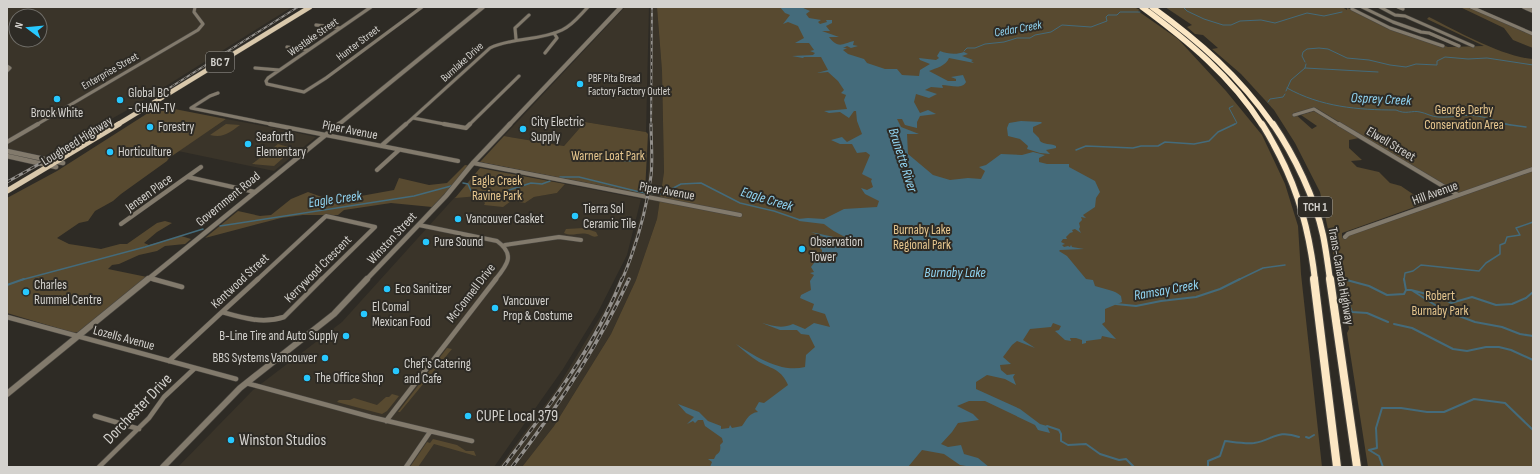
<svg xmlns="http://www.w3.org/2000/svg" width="1540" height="474" viewBox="0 0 1540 474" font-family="'Sofia Sans Condensed',sans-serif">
<rect width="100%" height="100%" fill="#2e2b25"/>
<path fill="#3a3429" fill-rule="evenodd" d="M7 7H292L131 108 45 156 7 149ZM16 16H40V40H16Z
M625 7H649L646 132 585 122 564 146 504 136Z
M650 7H657L662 71 664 172 657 219 636 280 611 334 554 426 522 467H499L556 390 608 304 628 260 647 193 651 131Z
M226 119 280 129 316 137 274 171 178 151Z
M565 184 641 199 627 255 598 312 563 369 494 467H178L253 390 342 322 455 197 479 196 485 202 511 201 525 203 534 197 557 193Z"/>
<path fill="#584a30" d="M657 7H1134L1140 10 1138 11 1178 39 1226 91 1262 135 1285 184 1298 226 1301 274 1322 467H522L554 426 611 334 636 280 657 219 664 172 662 71Z
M1165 7H1342L1347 10V8L1350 9 1377 23 1448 47 1484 46 1427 19 1429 17C1457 31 1503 57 1533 59V167L1460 193H1456L1316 108 1294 113 1312 129 1317 126 1301 115 1314 111 1359 138 1349 140V148L1362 160 1351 161 1357 167 1379 172 1390 183 1401 186 1426 203 1342 233V238L1533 171V467H1368L1347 333 1349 329 1343 292 1340 285 1320 192 1295 143 1274 110 1241 74 1212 49 1218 48 1203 35 1195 34 1187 27 1192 25Z
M1460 7H1467L1533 35V48L1513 40 1504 28Z
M159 106 226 119 169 158 167 161 121 194 113 201 95 211 88 221 79 223 57 238 69 244 101 249 120 244H127L157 223 165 221 172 223 157 232 144 243 149 245 181 236 191 239 185 244 165 246 157 251 139 255 119 264 112 265 108 269 147 277 78 332 74 333 7 313V198L57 171Z
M585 122 646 132 648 134 645 192 644 194 480 162 504 136 564 146Z
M226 124 240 125C229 133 224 138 210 135Z
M278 144 292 148 291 151 274 166 252 164Z
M465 165 471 166 432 207 391 203 344 210 338 215H303L281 218 205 238 238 211 260 216 271 215 291 199 308 192 333 201 394 190 399 178 429 185 447 183Z
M480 168 565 184 557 193 534 197 525 203 511 201 503 207 484 205 485 203 479 196 455 198Z
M584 228 596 232 598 236C592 238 592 235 587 234 579 232 572 237 564 233L566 229Z
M447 348 452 349 400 412H398Z
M392 394 399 396 387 411 382 414 337 402 339 400H350L354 398 377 405 386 397H389Z
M433 439 457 445 466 451H474L476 456 434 444 418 467H410L427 442 430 443Z"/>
<path fill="#446b7b" d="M780 7H801L810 11 806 14 809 18 821 20 818 22 820 24 827 22 826 20H832V23L826 26 830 31H822L839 37H829C839 50 843 43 854 41L853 45 858 46 851 48 847 46 843 48H847L843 50 848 54 864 59 867 63 885 69H897L902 75 919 76 920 70 930 64 920 60 919 58 936 60 939 58 937 56 940 51C948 54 956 55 964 52L968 54 962 56 973 60 971 61 974 63 949 58C946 66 936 68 929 71L948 81H956V79L951 77 963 75 966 82C962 90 950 85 942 85L943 88 931 87 925 90 937 94 929 98 916 94 914 102 920 113 928 110 936 114 920 116 917 122V128L905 125 902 119H897L901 127 919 134H907L908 154 933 175 950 180 968 178 981 179 985 171 979 167 986 165 1001 154 1022 155 1033 152 1045 155 1039 158V162L1047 164H1069V167L1095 181 1100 192 1096 198 1095 207 1083 215 1086 218 1081 217 1082 220 1079 223 1080 227 1079 229 1081 233 1075 229 1072 230 1073 232 1070 233 1066 237 1067 239H1063L1061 242 1065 244 1062 245 1064 247 1068 246 1070 247 1071 245 1072 247 1084 249 1060 250 1059 251 1067 256 1086 279 1093 280 1095 286C1104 289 1115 290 1121 296L1122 302 1105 309V322L1102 324 1116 339 1102 336 1101 339 1086 341V343L1082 344V340L1076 338H1070L1071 341 1065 340 1055 331 1059 330 1061 326 1053 323 1051 327 1030 329 1023 340 1035 348 1017 341 1012 345 1003 357 1011 364 1000 365 1001 370 1007 375 1015 374 1013 377 1016 385 1005 379 987 375 976 382V389L1020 409 1040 424 1047 426 1050 433 1038 430 1035 425 985 401H969L957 406 973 414 979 420 958 423 952 432 941 444 948 447 961 445 964 454 978 458 989 467H972L960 465 944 454 922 450 908 467H710L712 462 708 459H714L716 455C720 453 721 449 720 445L723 442 722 438 705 426 703 420H698L695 423 693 421 687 424 694 417 686 413 678 404 699 412 708 421 721 426V429L729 428 730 425 732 428 742 426C747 419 749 413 758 412L755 409 759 402 764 403 788 385C781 369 772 369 759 362 751 357 743 350 736 344 756 357 781 373 805 367L806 355 815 347 809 335 801 334 797 330H780L762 323C773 326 782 329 793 324L805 329 814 323 830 327 825 314 812 310 814 304 800 298 801 295 811 290 810 281 814 275 810 273 814 272 811 267 817 259 822 256V250L820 248V245L822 244 824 237 811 232 843 239 845 237C837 233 830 229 824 224L799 221 798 219 808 218 824 219 844 209 877 207 879 201 865 194 861 188 867 190 873 187 871 181 872 179 862 174 870 155 866 152 857 153 852 144H840L831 140 842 137 847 142 862 134 857 121 856 111H854L849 118 840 112 829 113 824 111 847 109 844 100 846 95 841 93 844 90 838 81 828 72 817 73 828 70 821 57H804L803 58 792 56 813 55 815 53 810 51 814 50 809 43H795L804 38 798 26 788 22 783 24 790 15 785 13Z
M1021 121 1041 122 1042 123 1033 127V132L1039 138 1040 141C1044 145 1050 143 1056 146V148L1046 150 1050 154 1040 153 1027 149 1028 146 1020 139 1008 136 1007 128 1009 123Z"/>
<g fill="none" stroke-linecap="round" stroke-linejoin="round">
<path stroke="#446b7b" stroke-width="1" d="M1183 7 1187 11 1204 19 1223 25H1231L1240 21 1261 20 1275 23 1307 13 1324 16 1342 12
M964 51 967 48H975L985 44 1004 42 1017 38H1030L1035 35 1051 32 1062 25 1091 27 1107 21 1106 17 1108 15H1117L1120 12H1140
M1305 62 1302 56 1303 52 1307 49 1319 48 1328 49 1347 58 1369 60 1390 65 1406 67 1416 64 1437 65V61L1445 57 1468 59 1487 58 1533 65
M1305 68 1378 72
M1287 88C1321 107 1358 110 1396 110 1406 115 1412 110 1420 112 1426 113 1432 117 1438 117 1451 118 1464 114 1478 116 1489 118 1500 123 1511 125
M1286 91 1291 80 1305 68 1306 64
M1268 102 1270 99 1283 97 1285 94
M1233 106 1229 108 1237 123 1233 125"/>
<path stroke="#446b7b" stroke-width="1.5" d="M1504 124 1526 127
M1076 150 1086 146 1133 148 1141 146H1158L1165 142 1194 144 1209 141 1218 132 1235 124
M605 160 635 161
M560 177H579L644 193 662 194 681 184 701 183 740 203 774 211 800 220
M463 183 468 184 472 193 489 192 498 200 504 199 506 191 531 183 542 184 550 181
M220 226 414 196 451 186
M1339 278 1347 280
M1339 278 1340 280
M21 280 145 247 203 229
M1238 280 1263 268 1285 265
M1404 280 1405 273 1413 271 1421 265 1479 271 1486 263 1500 254V245L1505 243 1507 237 1520 235 1516 228 1533 222"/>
<path stroke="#446b7b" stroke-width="2" d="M1339 279 1352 312 1367 313 1388 322
M1343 279 1369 286 1387 295 1404 294 1406 290H1411L1442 298 1451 303 1472 297 1496 305 1512 304 1526 298 1533 292
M1404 279 1406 290
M7 285 24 279
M1413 291 1443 310 1475 322 1502 327 1520 334 1533 336
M1116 304 1136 306 1161 301 1196 297 1220 289 1240 279
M1394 324 1412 328 1453 349 1467 351 1486 347H1499L1511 350 1533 360
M1047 426 1059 430 1061 434V441L1068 445 1086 444 1100 454 1119 460 1126 459 1134 467
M1306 437 1309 438 1314 435
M1369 450 1377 448 1376 428 1382 408H1401L1427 412H1444L1474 399 1505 403 1533 430
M1369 450 1379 456 1383 467
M1208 467V461L1220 456 1225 441C1234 442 1245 444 1254 443 1273 440 1277 429 1299 437"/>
<g stroke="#494640" stroke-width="4">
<path id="minor-far2" d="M371 7 268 78 266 81 267 84 304 92 326 78 422 7
M1362 7 1393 22 1421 32 1429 33 1459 46
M1380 7 1395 15 1405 16 1473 46
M1398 7 1403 9
M1471 7 1533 34
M1352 9 1390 28 1443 46
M316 25 340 28
M516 39 515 28 529 15
M287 47 308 50
M545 53 557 38 554 33
M7 66 10 68 7 71
M255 68 279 70
M191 108 275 125
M191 108 210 96 218 93
M1294 115 1314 109 1340 125
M413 118 449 125
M36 125 198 30 203 24 194 12 195 7
M405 125 490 48C513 37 540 41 562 30 573 25 580 15 588 7
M469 125 519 76"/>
</g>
<g stroke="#494640" stroke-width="5">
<path id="minor-far1" d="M270 124 458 161
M444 124 466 128 470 124
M1339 124 1458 195
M7 142 38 124
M381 146 406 124
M473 163 740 215
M377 170 399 150
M188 177 255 192
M121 224 201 167
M419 225 497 241C516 255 507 265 495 280
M1345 237 1348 234 1533 169
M505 245 559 237 581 240
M149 278 157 280
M257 280 326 216 375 227 321 280"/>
</g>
<g stroke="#494640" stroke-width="5.5">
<path id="minor" d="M153 279 182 287
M222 312C243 318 263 324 284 317L322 279
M222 312 258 279
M7 317 236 379
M169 361 222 312
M246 383 371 417 472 441
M95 416 139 429
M386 421 496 279
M99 467 149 418 164 397 195 368
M406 467 430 432"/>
</g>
<g stroke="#494640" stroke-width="5">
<path id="tertiary-far2" d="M1524 7 1533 11
M338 125 483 7
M509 125 621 7"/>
</g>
<g stroke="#494640" stroke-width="5.5">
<path id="tertiary-far1" d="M7 151 63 163
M7 156 56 167
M147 280 339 124
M366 280 446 196 473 163 510 124"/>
</g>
<g stroke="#494640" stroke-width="7">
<path id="tertiary" d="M7 394 148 279
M163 467 240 388 334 314 367 279"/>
</g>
<g stroke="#494640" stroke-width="5.5">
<path id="primary-far1" d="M117 125 310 7"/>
</g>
<g stroke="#494640" stroke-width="6">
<path id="primary" d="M7 191 119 124"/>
</g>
<g stroke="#494640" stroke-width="6">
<path id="motorway-far2" d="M1142 7C1187 40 1232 77 1262 125
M1152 7C1199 41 1240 77 1273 125"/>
</g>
<g stroke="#494640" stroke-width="8">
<path id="motorway-far1" d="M1262 124C1294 176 1308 220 1315 280
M1273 124C1294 155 1315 198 1323 235 1326 250 1328 265 1330 280"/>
</g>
<g stroke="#494640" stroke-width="10">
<path id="motorway" d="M1314 279 1337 467
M1330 279 1357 467"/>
</g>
<use href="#minor-far2" stroke="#827a6c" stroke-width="3"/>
<use href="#minor-far1" stroke="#827a6c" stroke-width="4"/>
<use href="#minor" stroke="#827a6c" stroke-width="4.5"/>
<use href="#tertiary-far2" stroke="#827a6c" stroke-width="4"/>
<use href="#tertiary-far1" stroke="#827a6c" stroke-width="4.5"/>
<use href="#tertiary" stroke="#827a6c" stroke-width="6"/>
<use href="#primary-far1" stroke="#d9c8ab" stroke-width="4.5"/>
<use href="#primary" stroke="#d9c8ab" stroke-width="5.5"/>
<use href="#motorway-far2" stroke="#fce7c4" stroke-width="5.5"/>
<use href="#motorway-far1" stroke="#fce7c4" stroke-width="6"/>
<use href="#motorway" stroke="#fce7c4" stroke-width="8"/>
<g stroke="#93908c" stroke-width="2">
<path id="rail-far2" d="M166 90 298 7
M110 125 111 124
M651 125 652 7"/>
</g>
<g stroke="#93908c" stroke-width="3">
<path id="rail-far1" d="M7 182 111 124
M622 280C636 247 646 212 651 176 653 159 651 141 651 124"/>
</g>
<g stroke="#93908c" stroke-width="3.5">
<path id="rail" d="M503 467C548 408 594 348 622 279
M512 467C557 408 598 347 629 279"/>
</g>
<use href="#rail-far2" stroke="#2e2b25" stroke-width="1" stroke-dasharray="3.5" stroke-linecap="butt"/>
<use href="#rail-far1" stroke="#2e2b25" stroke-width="1.5" stroke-dasharray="4.5" stroke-linecap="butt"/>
<use href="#rail" stroke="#2e2b25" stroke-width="2" stroke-dasharray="5.5" stroke-linecap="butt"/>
</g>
<g fill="#27c8ff" stroke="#2e2b25" stroke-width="1.5">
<circle cx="580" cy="84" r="4"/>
<circle cx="57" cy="99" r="4"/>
<circle cx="120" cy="100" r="4"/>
<circle cx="150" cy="127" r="4"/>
<circle cx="523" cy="129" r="4"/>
<circle cx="248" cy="144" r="4"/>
<circle cx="110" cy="152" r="4"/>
<circle cx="575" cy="216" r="4"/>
<circle cx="458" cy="219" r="4"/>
<circle cx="426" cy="242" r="4"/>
<circle cx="802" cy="249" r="4"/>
<circle cx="387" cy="289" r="4"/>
<circle cx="26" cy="292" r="4"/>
<circle cx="495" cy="308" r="4"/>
<circle cx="364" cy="314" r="4"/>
<circle cx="346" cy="336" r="4"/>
<circle cx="325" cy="358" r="4"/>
<circle cx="396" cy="371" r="4"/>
<circle cx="307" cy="378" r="4"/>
<circle cx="468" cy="416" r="4"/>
<circle cx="231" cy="440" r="4"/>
</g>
<g text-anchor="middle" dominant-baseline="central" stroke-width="4" stroke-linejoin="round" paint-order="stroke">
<g font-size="11" fill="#d4d2ce" stroke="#2e2b25">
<text transform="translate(313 37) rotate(-35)">Westlake Street</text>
<text transform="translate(358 43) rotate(-37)">Hunter Street</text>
<text transform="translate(462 62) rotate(-42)">Burnlake Drive</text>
<text transform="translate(110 71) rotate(-30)">Enterprise Street</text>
</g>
<g font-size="11" fill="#d4d2ce" stroke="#2e2b25" text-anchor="start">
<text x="588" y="78">PBF Pita Bread<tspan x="588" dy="13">Factory Factory Outlet</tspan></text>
</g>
<g font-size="12" font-style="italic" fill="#91d5f3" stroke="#2e2b25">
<text transform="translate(1018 29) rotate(-10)">Cedar Creek</text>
</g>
<g fill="#2e2b25" stroke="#a2a09b" stroke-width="1">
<rect x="206" y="52" width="28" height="20" rx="3"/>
<rect x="1298" y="197" width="34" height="20" rx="3"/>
</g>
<g font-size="12" font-weight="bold" fill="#d4d2ce">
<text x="220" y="62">BC 7</text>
<text x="1315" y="207">TCH 1</text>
</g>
<g font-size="13" fill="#d4d2ce" stroke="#2e2b25" text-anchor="start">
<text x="128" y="93">Global BC<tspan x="128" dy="15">- CHAN-TV</tspan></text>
<text x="57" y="113" text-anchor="middle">Brock White</text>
<text x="531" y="122">City Electric<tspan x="531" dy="15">Supply</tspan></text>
<text x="158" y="127">Forestry</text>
<text x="256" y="137">Seaforth<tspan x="256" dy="15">Elementary</tspan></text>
<text x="118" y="152">Horticulture</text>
<text x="583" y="209">Tierra Sol<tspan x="583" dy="15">Ceramic Tile</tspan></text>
<text x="466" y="219">Vancouver Casket</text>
<text x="434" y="242">Pure Sound</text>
<text x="810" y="242">Observation<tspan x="810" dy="15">Tower</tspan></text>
<text x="34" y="285">Charles<tspan x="34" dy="15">Rummel Centre</tspan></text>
<text x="395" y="289">Eco Sanitizer</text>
<text x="503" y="301">Vancouver<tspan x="503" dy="15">Prop &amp; Costume</tspan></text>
<text x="372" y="307">El Comal<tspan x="372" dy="15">Mexican Food</tspan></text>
<text x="338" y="336" text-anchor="end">B-Line Tire and Auto Supply</text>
<text x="317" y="358" text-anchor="end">BBS Systems Vancouver</text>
<text x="404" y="364">Chef's Catering<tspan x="404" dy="15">and Cafe</tspan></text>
<text x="315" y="378">The Office Shop</text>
</g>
<g font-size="13" fill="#e7c78f" stroke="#2e2b25">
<text x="1464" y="110">George Derby<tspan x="1464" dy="15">Conservation Area</tspan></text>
<text x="608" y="156">Warner Loat Park</text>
<text x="497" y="181">Eagle Creek<tspan x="497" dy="15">Ravine Park</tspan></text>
<text x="922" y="230">Burnaby Lake<tspan x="922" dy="15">Regional Park</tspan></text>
<text x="1440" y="296">Robert<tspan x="1440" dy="15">Burnaby Park</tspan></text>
</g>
<g font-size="13" fill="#d4d2ce" stroke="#2e2b25">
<text transform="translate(350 130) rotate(11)">Piper Avenue</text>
<text transform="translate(77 141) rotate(-32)">Lougheed Highway</text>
<text transform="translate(1391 144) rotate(31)">Elwell Street</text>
<text transform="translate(667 191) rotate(10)">Piper Avenue</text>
<text transform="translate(149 193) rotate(-36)">Jensen Place</text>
<text transform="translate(1435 193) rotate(-20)">Hill Avenue</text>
<text transform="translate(228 199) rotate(-39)">Government Road</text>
<text transform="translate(392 238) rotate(-47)">Winston Street</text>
<text transform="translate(318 269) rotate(-45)">Kerrywood Crescent</text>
<text transform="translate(1341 276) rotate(80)">Trans-Canada Highway</text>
<text transform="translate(240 281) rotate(-43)">Kentwood Street</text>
<text transform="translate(471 293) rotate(-52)">McConnell Drive</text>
<text transform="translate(124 338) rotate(15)">Lozells Avenue</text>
</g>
<g font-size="14" font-style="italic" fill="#91d5f3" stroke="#2e2b25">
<text transform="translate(1381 99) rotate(3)">Osprey Creek</text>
<text transform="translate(903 160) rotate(72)">Brunette River</text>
<text transform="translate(335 199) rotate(-8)">Eagle Creek</text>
<text transform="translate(767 199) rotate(17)">Eagle Creek</text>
<text x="955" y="272">Burnaby Lake</text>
<text transform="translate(1166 290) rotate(-10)">Ramsay Creek</text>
</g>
<g font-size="16" fill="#d4d2ce" stroke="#2e2b25">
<text transform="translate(138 409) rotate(-46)">Dorchester Drive</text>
</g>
<g font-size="16" fill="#d4d2ce" stroke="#2e2b25" text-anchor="start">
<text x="476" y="416">CUPE Local 379</text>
<text x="239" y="440">Winston Studios</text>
</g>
</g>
<rect width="1540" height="474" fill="none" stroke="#d4d2ce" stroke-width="16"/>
<g transform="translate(28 28) rotate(286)"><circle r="19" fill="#2e2b25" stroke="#706e69"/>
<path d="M0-3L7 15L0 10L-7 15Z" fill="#27c8ff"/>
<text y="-6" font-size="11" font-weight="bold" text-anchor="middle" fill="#d4d2ce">N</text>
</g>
</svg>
